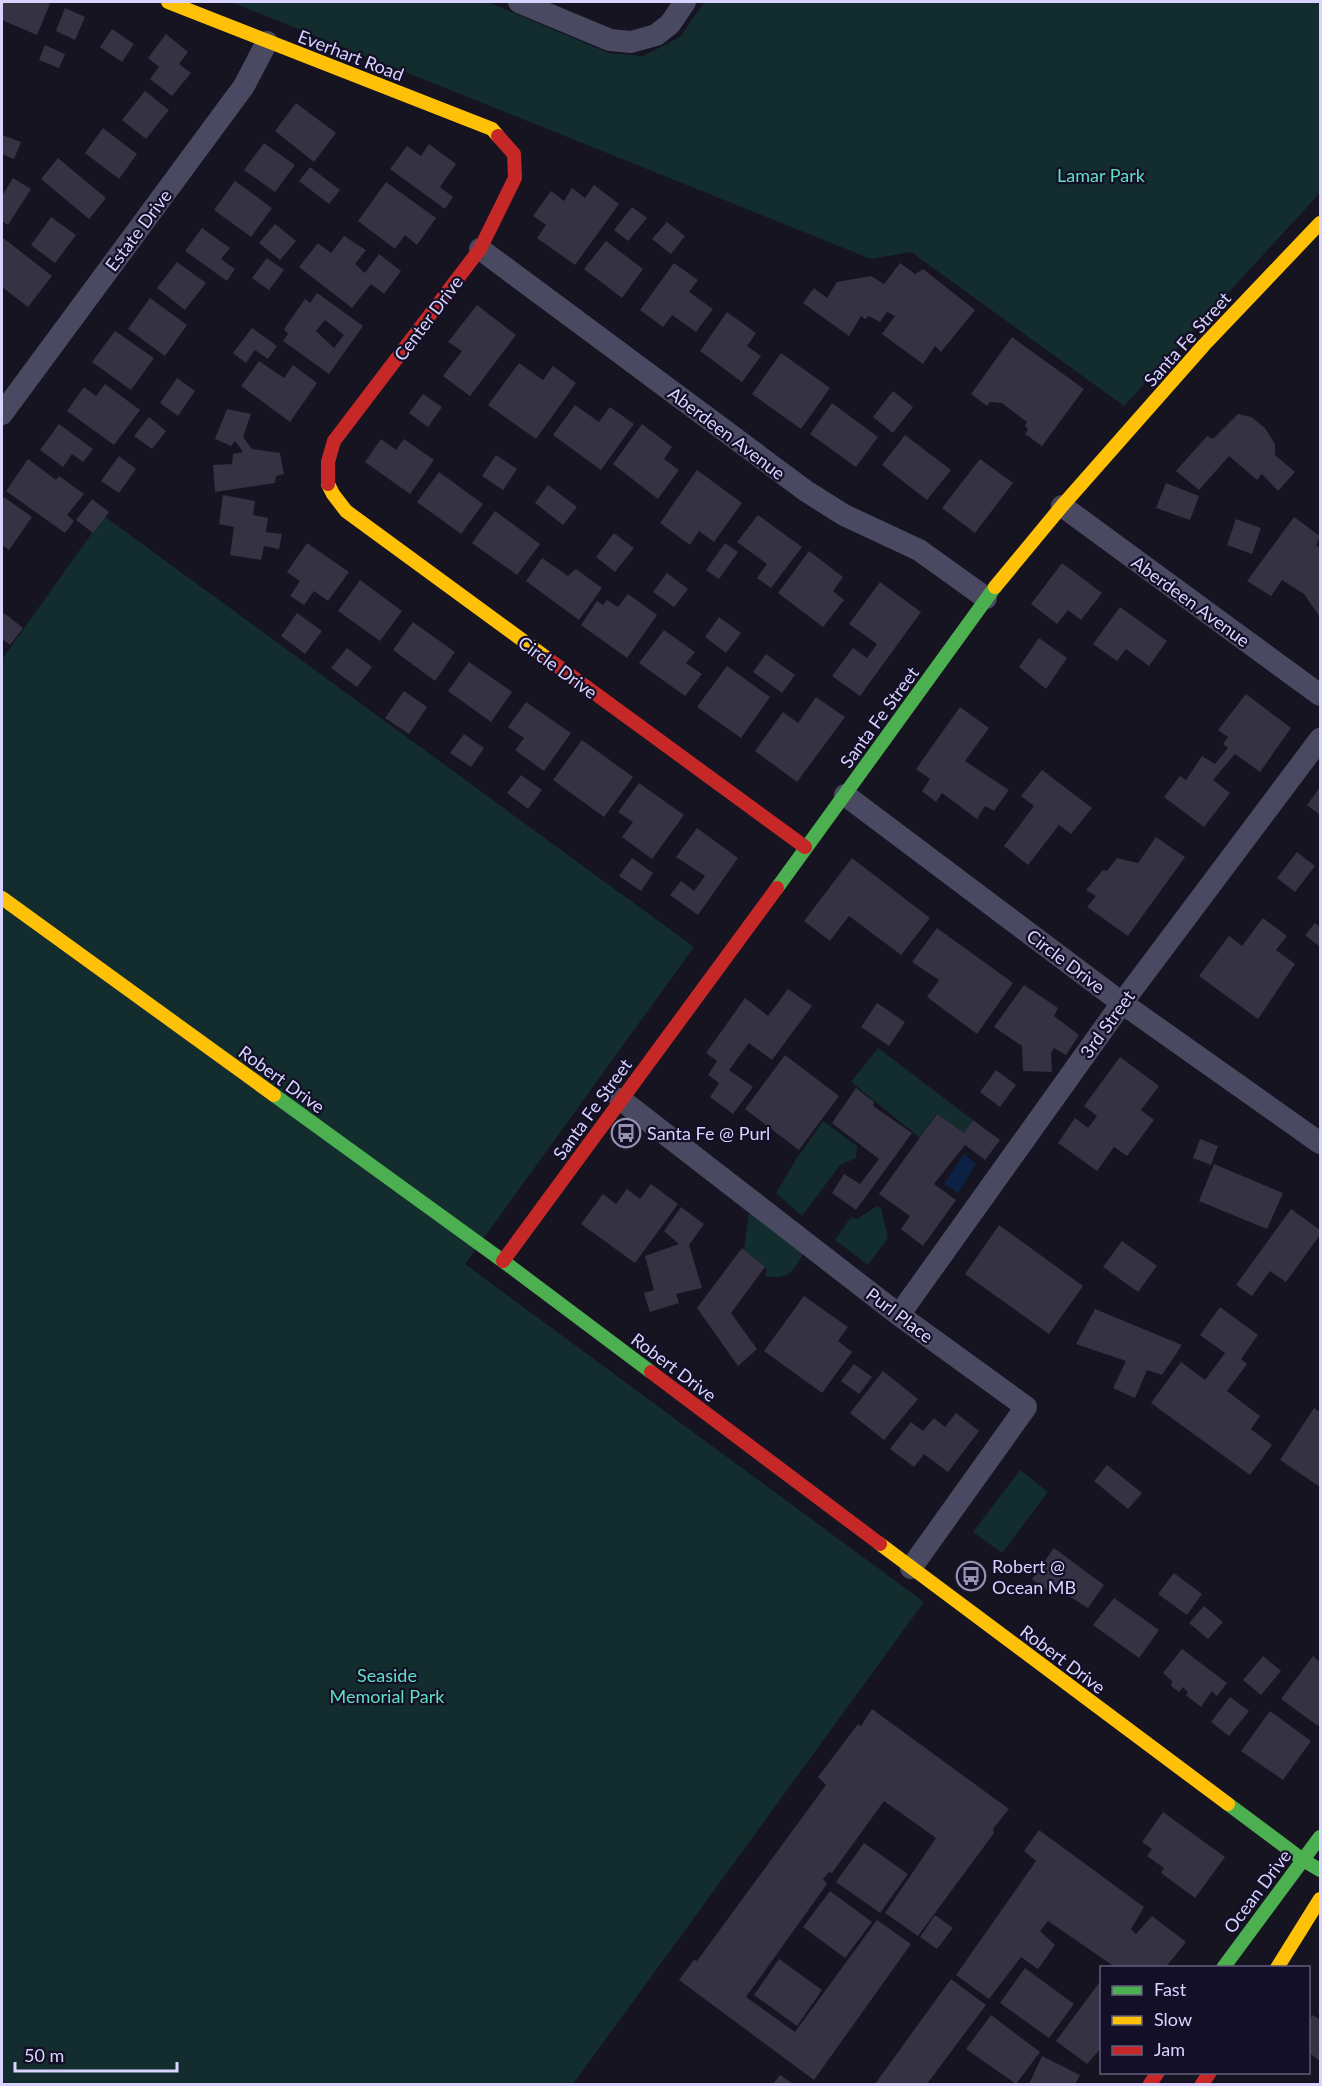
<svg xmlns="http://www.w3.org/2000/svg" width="1322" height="2086" viewBox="0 0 1322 2086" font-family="Lato,sans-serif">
<rect width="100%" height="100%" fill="#161421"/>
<path fill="#132c2d" d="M231 2H488L609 53 643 56 680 37 704 2H1320V193L1124 406 911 252 871 259Z
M104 516 694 947 465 1264 924 1602 573 2084H2V659Z
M878 1048 973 1120 964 1133 936 1114 920 1138 851 1082Z
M823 1121 857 1146 856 1158 840 1165 802 1216 776 1193 795 1161Z
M877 1206 881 1208 888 1238 868 1265 835 1240 851 1217 857 1219Z
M749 1213 804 1253C792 1272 789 1280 765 1276L767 1270 744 1250Z
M1020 1470 1048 1492 1002 1553 973 1532Z"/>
<path fill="#0d2144" d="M964 1154 976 1164 958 1193 944 1184Z"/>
<path fill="#343243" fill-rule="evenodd" d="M2 2H44L50 4 37 35 2 20Z
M65 8 85 17 75 40 56 31Z
M112 29 134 44 122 62 100 47Z
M166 34 188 52 179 64 191 73 172 96 150 79 159 67 148 58Z
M45 45 65 54 59 68 39 60Z
M145 91 169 110 146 139 122 120Z
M296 103 336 133 314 162 275 131Z
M103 128 137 154 119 179 85 153Z
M2 135 21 142 14 159 2 154Z
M264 143 295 165 275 192 244 170Z
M429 144 456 164 440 187 453 197 445 209 390 169 407 146 421 156Z
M58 158 106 198 89 219 41 179Z
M310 167 340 190 329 204 299 181Z
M13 178 31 189 8 225 2 221V196Z
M235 181 272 208 251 237 214 210Z
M386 182 436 218 417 245 405 235 395 249 358 221Z
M594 185 619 204 575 265 537 238 546 225 533 216 551 191 564 201 572 188 585 198Z
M632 207 647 218 628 241 614 230Z
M51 217 76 235 55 263 31 245Z
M667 222 685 236 671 254 652 239Z
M275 224 296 241 280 260 259 243Z
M202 228 230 248 221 259 235 269 227 281 185 251Z
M344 236 366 250 355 264 365 273 379 254 401 271 384 294 371 284 352 308 299 267 318 243 331 253Z
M2 237 52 276 28 307 2 287Z
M606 241 643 269 622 298 584 269Z
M267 258 284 270 269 290 252 278Z
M177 262 206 283 185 310 157 288Z
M674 263 698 280 689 292 713 309 696 332 672 315 663 327 640 310Z
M900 263 915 274 923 269 975 310 941 352 935 346 923 364 882 334 895 316 887 312 880 322 869 316 865 319 861 316 849 336 803 303 814 288 827 298 837 282 871 276 884 284Z
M317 293 363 326 329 374 283 341 288 334 284 329 305 299 310 303ZM325 320 344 335 334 348 316 331Z
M150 298 187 325 165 356 128 329Z
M477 305 516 335 470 396 443 376 462 351 448 342Z
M727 312 756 333 747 346 761 356 742 382 700 351Z
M252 328 277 346 268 359 255 350 246 363 233 353Z
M115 331 154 358 131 390 92 362Z
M1012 337 1084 389 1042 446 1025 434 1028 429 1025 426 1027 422 1002 403 990 402 987 406 971 394Z
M781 353 830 388 801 429 752 394Z
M259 361 284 378 293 365 317 383 290 422 241 386Z
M519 363 543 380 553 366 576 383 536 439 488 405Z
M177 378 195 391 178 416 160 403Z
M105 384 140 410 114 445 67 411 84 387 96 396Z
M893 391 913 407 893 433 873 417Z
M423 394 442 407 428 427 409 413Z
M832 403 878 437 856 467 810 434Z
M575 405 599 422 610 407 634 424 601 470 553 435Z
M227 409 251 414 243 437 252 449 280 453 284 474 276 476 275 483 215 492 213 465 232 464 233 454 243 452 235 441 231 446 215 439Z
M1238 414 1251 417 1265 428 1275 444V455L1295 472 1278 491 1262 474 1257 480 1229 456 1199 490 1176 471 1207 436 1213 439Z
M149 417 166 431 152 449 134 436Z
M59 424 93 449 83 462 72 454 63 467 40 450Z
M642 424 672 447 664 459 679 470 658 499 613 464Z
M905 435 951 470 927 500 882 465Z
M381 439 396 450 404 439 434 460 410 494 365 462Z
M496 455 517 469 503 490 482 476Z
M119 456 136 469 119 493 101 481Z
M28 459 56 480 59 476 84 494 67 515 74 521 65 533 6 491Z
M980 459 1013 483 975 533 942 508Z
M697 470 742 503 714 542 699 531 690 545 660 523Z
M439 472 483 504 461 534 417 502Z
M1166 483 1199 496 1190 520 1156 508Z
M548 485 577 507 563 525 535 503Z
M223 495 255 501 253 515 268 518 266 532 282 534 279 549 264 546 261 560 230 555 234 527 219 524Z
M4 497 32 517 9 550 2 545V501Z
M92 499 109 512 93 533 76 520Z
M495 511 540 544 517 575 472 543Z
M758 515 802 547 771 588 757 578 767 564 737 542Z
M1294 517 1320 536 1316 545 1320 548V617L1304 594 1282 580 1271 596 1247 581Z
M1236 519 1261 528 1252 554 1227 545Z
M614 533 634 548 615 572 596 557Z
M307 543 349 572 328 601 314 591 304 605 290 596 300 581 287 572Z
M725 543 738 552 719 579 706 570Z
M809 551 843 577 833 591 844 600 823 627 778 593Z
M542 558 568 576 576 569 602 588 579 620 526 581Z
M1062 563 1102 593 1081 620 1068 610 1057 624 1031 604Z
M667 573 688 589 674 607 653 592Z
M360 580 402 611 380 641 338 611Z
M880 582 921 612 860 696 832 676 853 648 867 658 877 644 849 624Z
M628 594 657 615 627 658 581 625 597 601 603 605 607 600 618 607Z
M1120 607 1167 641 1149 666 1126 649 1117 661 1093 644Z
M4 613 23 628 10 645 2 639V616Z
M297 613 322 631 305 654 281 636Z
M719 617 741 633 726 653 705 637Z
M413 622 455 652 435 681 393 650Z
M664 630 695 652 686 663 702 674 685 696 639 663Z
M1039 638 1067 658 1046 689 1019 667Z
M347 648 372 667 357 687 331 668Z
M766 654 795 675 782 693 753 672Z
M469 662 512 692 491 722 448 691Z
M727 666 770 697 741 738 697 707Z
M404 691 427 707 409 734 385 718Z
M1246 694 1291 728 1260 772 1235 754 1213 780 1230 793 1204 827 1164 797 1180 776 1186 780 1202 756 1215 764 1228 748 1223 744 1228 737 1218 730Z
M816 697 845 717 797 782 755 751 783 712 798 723Z
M526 702 571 733 544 771 515 750 524 738 508 727Z
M960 707 989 728 965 761 1009 790 994 811 985 806 977 819 942 793 936 802 922 791 930 779 916 769Z
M464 734 484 748 471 767 450 753Z
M582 740 633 777 604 817 553 780Z
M1042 770 1092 808 1071 834 1059 825 1028 865 1004 846 1034 806 1021 796Z
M521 775 542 790 528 809 507 793Z
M639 783 684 815 652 859 622 837 633 822 618 812Z
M1320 787V815L1307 805Z
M697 828 738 858 698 915 670 895 681 881 694 891 705 876 676 857Z
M1156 837 1185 857 1128 936 1087 907 1096 896 1086 890 1103 870 1107 871 1117 858 1138 863Z
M1297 852 1315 866 1295 892 1277 878Z
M632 858 653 873 641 891 619 876Z
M852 858 930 918 901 955 849 916 830 941 804 921Z
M1263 918 1287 936 1276 950 1295 964 1258 1019 1199 976 1229 936 1242 946Z
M1315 923 1320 927V947L1305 935Z
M937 928 1013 983 977 1034 927 997 939 980 912 962Z
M1024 985 1058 1008 1054 1016 1079 1035 1066 1055 1054 1048 1051 1053 1052 1072 1023 1071 1022 1046 994 1027Z
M788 989 812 1006 772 1060 749 1043 729 1070 753 1087 733 1114 710 1097 719 1083 708 1075 717 1061 706 1053 745 998 768 1016Z
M877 1003 905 1022 889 1046 861 1027Z
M785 1055 839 1096 799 1150 745 1109Z
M1120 1057 1159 1086 1141 1110 1154 1120 1127 1156 1114 1147 1097 1171 1058 1143 1075 1118 1088 1128 1097 1116 1084 1106Z
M996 1070 1016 1085 1000 1107 980 1092Z
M856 1088 874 1102 873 1106 912 1133 856 1210 832 1193 844 1174 860 1184 879 1159 832 1123Z
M937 1114 964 1133 973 1120 1000 1140 985 1160 965 1145 934 1184 956 1200 923 1246 901 1229 910 1216 879 1194Z
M1200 1139 1218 1146 1211 1165 1193 1158Z
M1214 1164 1283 1193 1267 1229 1199 1201Z
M651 1184 678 1204 635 1263 581 1224 603 1194 616 1204 627 1189 640 1199Z
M681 1207 704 1224 689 1245 702 1288 676 1294 679 1303 650 1312 644 1293 654 1290 645 1256 679 1244 664 1231Z
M1291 1209 1320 1230V1235L1286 1282 1270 1271 1252 1296 1236 1285Z
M999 1225 1083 1286 1049 1334 965 1274Z
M1122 1241 1157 1266 1138 1292 1103 1267Z
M742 1248 765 1267 731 1313 757 1349 738 1366 697 1308Z
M804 1296 848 1327 838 1341 852 1352 822 1393 764 1351Z
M1220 1307 1258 1335 1241 1359 1247 1364 1227 1391 1260 1416 1251 1429 1272 1445 1250 1475 1151 1403 1181 1362 1205 1380 1225 1353 1200 1335Z
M1095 1309 1182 1345 1162 1375 1147 1370 1135 1398 1113 1388 1126 1361 1076 1344Z
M854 1364 872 1377 859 1394 841 1381Z
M883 1371 918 1399 884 1440 850 1413Z
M1314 1408 1320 1412V1487L1280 1460Z
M956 1413 979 1431 948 1472 924 1454 914 1467 890 1449 911 1422 923 1431 934 1418 945 1427Z
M1107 1465 1142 1493 1128 1509 1094 1481Z
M1054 1548 1104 1585 1088 1608 1053 1586 1049 1592 1032 1579Z
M1174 1573 1202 1594 1187 1615 1158 1594Z
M1114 1598 1159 1630 1139 1658 1093 1625Z
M1204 1606 1223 1622 1208 1639 1189 1623Z
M1182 1649 1227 1683 1217 1696 1212 1691 1201 1707 1186 1695 1188 1692 1183 1687 1179 1692 1171 1686 1172 1681 1163 1673Z
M1263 1656 1281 1671 1261 1695 1243 1680Z
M1313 1656 1320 1662V1723L1318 1726 1281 1699Z
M1230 1697 1249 1711 1229 1736 1211 1722Z
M872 1709 1009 1809 993 1829 994 1833 918 1936 885 1913 936 1838 884 1801 832 1873 829 1872 823 1879 827 1884 746 1997 795 2032 877 1920 911 1944 814 2080 679 1980 694 1960 697 1961 826 1785 818 1777 858 1724 861 1726Z
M1270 1711 1311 1741 1283 1780 1241 1751Z
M1163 1812 1225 1857 1195 1898 1161 1873 1164 1868 1147 1856 1152 1849 1142 1842Z
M1039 1830 1144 1907 1131 1929 1136 1934 1152 1916 1186 1942 1165 1968H1110L1112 1965 1048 1921 1040 1931 1055 1945 1038 1969 1021 1957 989 1999 956 1975 1036 1861 1024 1851Z
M864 1843 908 1874 880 1913 836 1882Z
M830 1891 872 1922 845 1958 803 1927Z
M935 1915 953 1928 937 1949 920 1937Z
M779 1959 822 1990 797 2026 754 1995Z
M1025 1968 1074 2004 1049 2038 1000 2003Z
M951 1979 986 2005 927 2084H875Z
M1102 1979V2047L1087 2064 1056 2041Z
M991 2015 1040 2052 1016 2084 966 2049Z
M1313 2015 1320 2020V2061L1308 2052V2021Z
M1042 2056 1080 2075 1075 2084H1029Z
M780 2075 793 2084H773Z"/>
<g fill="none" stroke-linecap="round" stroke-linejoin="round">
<path stroke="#4a4962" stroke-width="22" d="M519 2 610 40 631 42 656 35 670 24 685 2
M480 249 806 491 844 515 919 550 986 598
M2 414 244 86 267 42
M1062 506 1320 695
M845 795 1122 1003 1320 1143
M620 1099 899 1315 1026 1407 911 1568
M899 1315 1122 1003 1320 739"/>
<path stroke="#4caf50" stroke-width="14" d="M777 888 995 587
M274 1095 503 1261 651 1372
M1228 1804 1303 1860 1320 1870
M1223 1968 1320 1837"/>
<path stroke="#ffc107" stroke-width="14" d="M168 2 492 129 498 136
M328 484 333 494 346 511 548 659
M995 587 1062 506 1204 345 1320 223
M2 898 274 1095
M880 1544 1228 1804
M1277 1968 1320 1899"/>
<path stroke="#c62828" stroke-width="14" d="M328 484V462L334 441 480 249 515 178 514 154 498 136
M548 659 805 847
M503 1261 777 888
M651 1372 880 1544
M1150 2084 1158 2072
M1202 2084 1210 2072"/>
</g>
<defs>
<g id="bus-ring" transform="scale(1.5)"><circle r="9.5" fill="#130f26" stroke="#9591b1" stroke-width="1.5"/><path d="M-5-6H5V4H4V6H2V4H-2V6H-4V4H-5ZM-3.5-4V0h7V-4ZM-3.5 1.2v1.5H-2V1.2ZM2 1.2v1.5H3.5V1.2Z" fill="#9591b1"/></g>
</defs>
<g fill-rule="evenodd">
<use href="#bus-ring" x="626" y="1133"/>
<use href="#bus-ring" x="971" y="1576"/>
</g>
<g text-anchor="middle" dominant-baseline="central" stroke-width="4.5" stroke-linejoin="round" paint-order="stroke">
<g font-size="18" fill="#d9d4ff" stroke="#130f26">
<text transform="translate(351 55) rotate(21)">Everhart Road</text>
<text transform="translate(138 230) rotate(-53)">Estate Drive</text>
<text transform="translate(428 318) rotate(-53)">Center Drive</text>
<text transform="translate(1187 339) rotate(-48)">Santa Fe Street</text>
<text transform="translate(727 433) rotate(37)">Aberdeen Avenue</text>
<text transform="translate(1191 601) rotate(36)">Aberdeen Avenue</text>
<text transform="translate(558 667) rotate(36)">Circle Drive</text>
<text transform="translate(879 717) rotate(-54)">Santa Fe Street</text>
<text transform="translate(1066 961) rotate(37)">Circle Drive</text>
<text transform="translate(1107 1024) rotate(-54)">3rd Street</text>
<text transform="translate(282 1079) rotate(36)">Robert Drive</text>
<text transform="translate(592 1109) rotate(-54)">Santa Fe Street</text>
<text transform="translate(900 1315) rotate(37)">Purl Place</text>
<text transform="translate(674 1367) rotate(37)">Robert Drive</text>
<text transform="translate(1063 1659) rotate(37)">Robert Drive</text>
<text transform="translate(1257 1891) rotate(-53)">Ocean Drive</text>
</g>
<g font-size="18" fill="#5fe0c0" stroke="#130f26">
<text x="1101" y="175">Lamar Park</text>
<text x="387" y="1675">Seaside<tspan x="387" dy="21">Memorial Park</tspan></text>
</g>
<g font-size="18" fill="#d9d4ff" stroke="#130f26" text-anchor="start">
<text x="647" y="1133">Santa Fe @ Purl</text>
<text x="992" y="1566">Robert @<tspan x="992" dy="21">Ocean MB</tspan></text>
</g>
</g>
<rect width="1322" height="2086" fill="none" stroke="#d9d4ff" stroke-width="6"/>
<rect x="1100" y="1966" width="210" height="108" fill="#130f26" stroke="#625e7d" stroke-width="1.5"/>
<rect x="1112" y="1986" width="30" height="9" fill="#4caf50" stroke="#625e7d" stroke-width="1.5"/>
<text x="1154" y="1996" font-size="18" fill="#d9d4ff">Fast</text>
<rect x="1112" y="2016" width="30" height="9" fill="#ffc107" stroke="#625e7d" stroke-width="1.5"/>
<text x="1154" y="2026" font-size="18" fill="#d9d4ff">Slow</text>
<rect x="1112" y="2046" width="30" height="9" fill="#c62828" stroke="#625e7d" stroke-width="1.5"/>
<text x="1154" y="2056" font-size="18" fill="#d9d4ff">Jam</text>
<path d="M15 2062v9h162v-9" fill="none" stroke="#d9d4ff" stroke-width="3"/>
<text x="24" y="2062" font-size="18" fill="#d9d4ff" stroke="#130f26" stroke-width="4.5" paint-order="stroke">50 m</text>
</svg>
